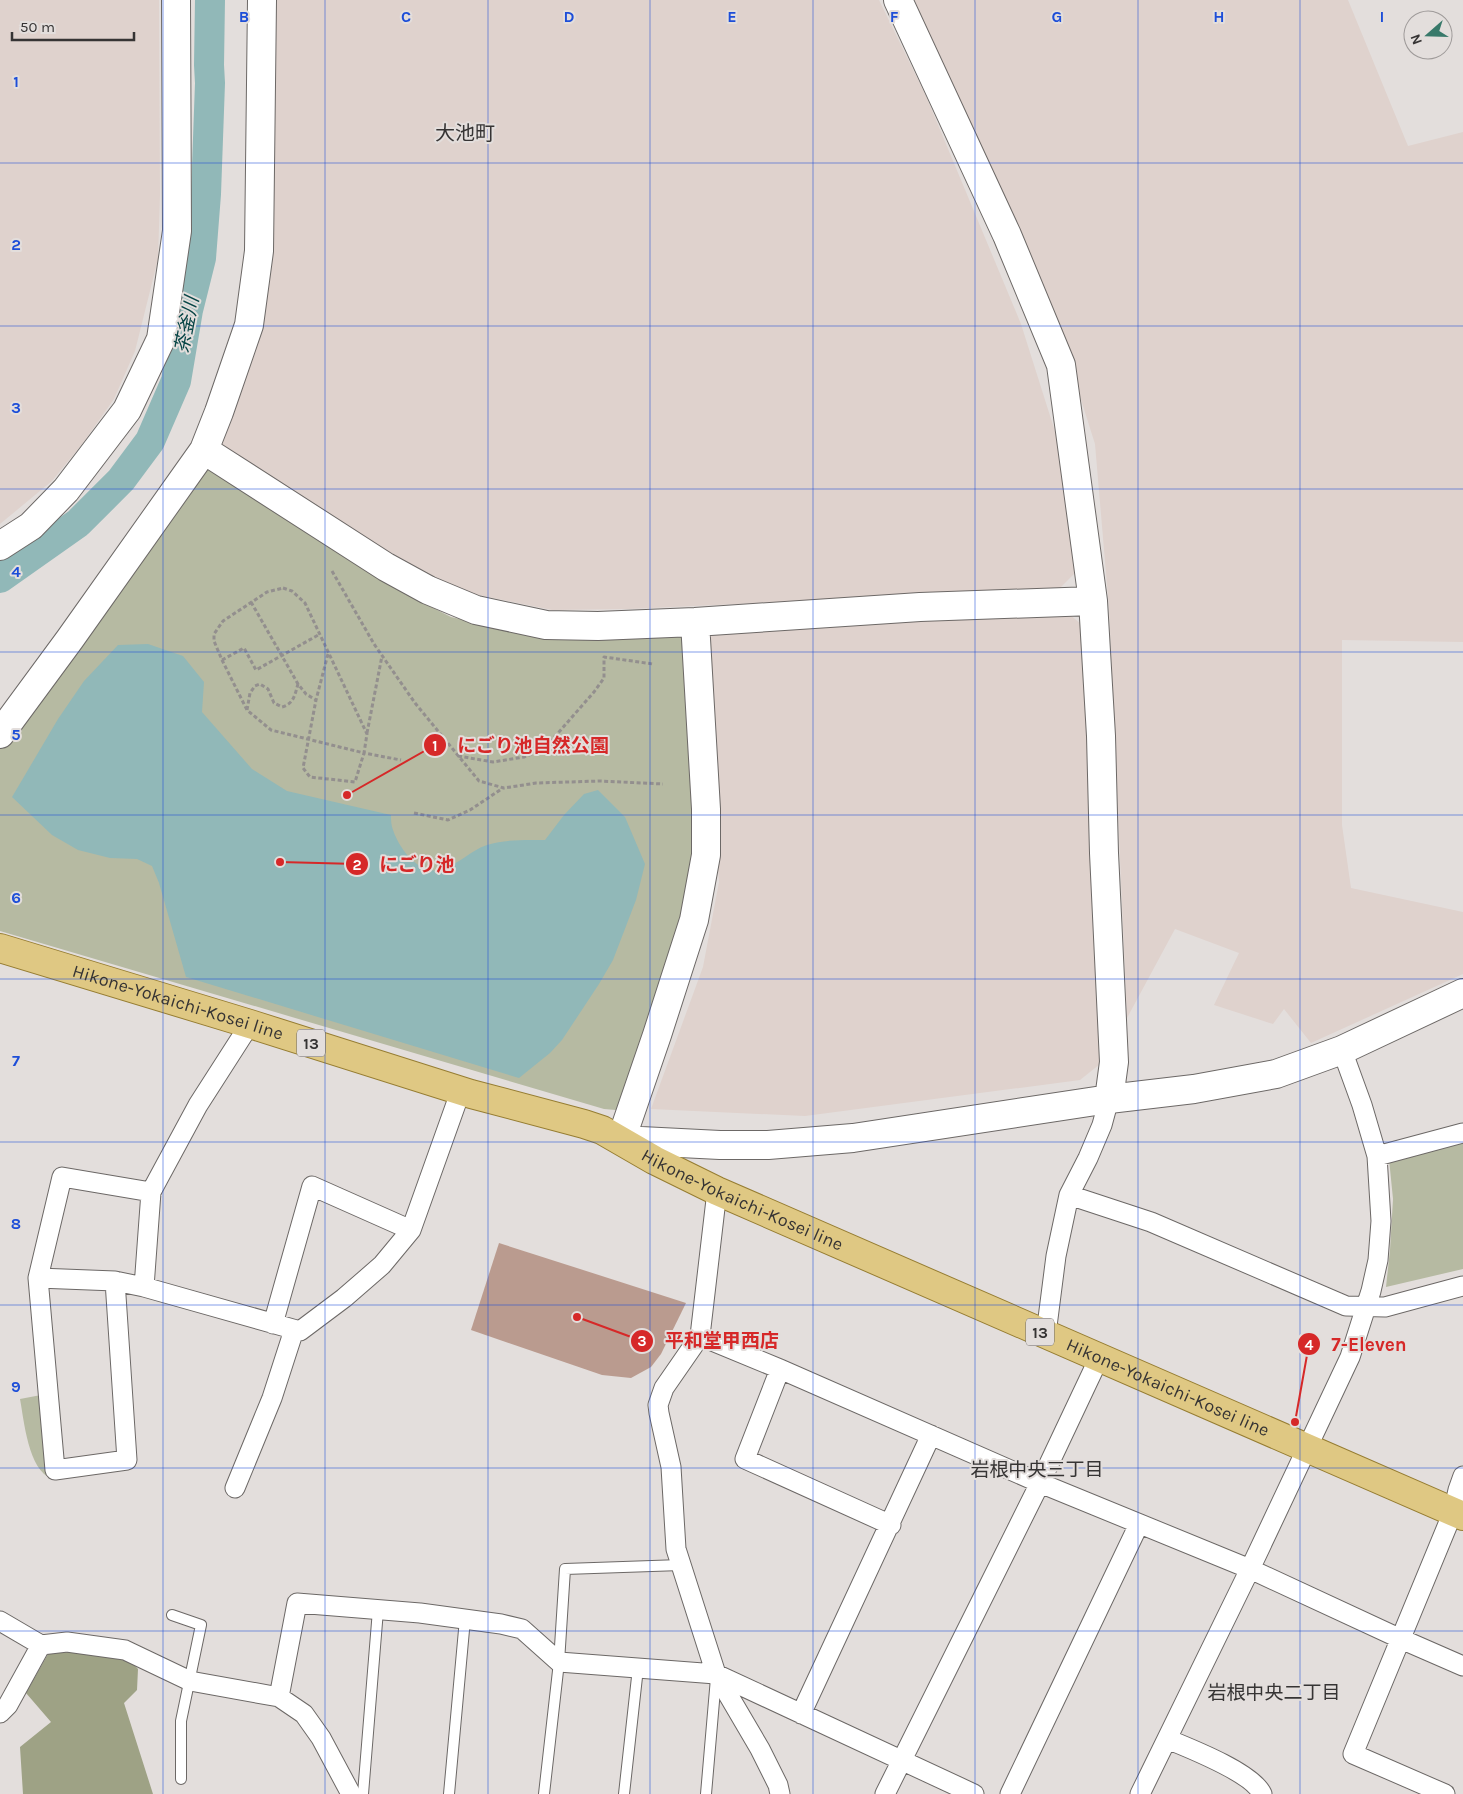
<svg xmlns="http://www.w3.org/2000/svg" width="1463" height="1794" viewBox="0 0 1463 1794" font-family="Karla,'Noto Sans JP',sans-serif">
<rect width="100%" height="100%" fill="#e3dedc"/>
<path fill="#dfd2cd" d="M0 0H159L160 195 158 259 135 351 114 399 83 443 52 481 0 524Z
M274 0H879L926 96 1021 324 1058 441 1075 573 1059 589 629 609 552 610 464 592 396 561 222 450 219 439 243 386 270 278Z
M910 0H1348L1408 146 1463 132V642L1342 640V825L1351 888 1463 912V974L1311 1043 1284 1009 1273 1024 1214 1005 1239 953 1175 929 1127 1018 1109 608 1095 444 1053 311Z
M1068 613 1082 625 1100 1064 1080 1080 805 1116 651 1109 703 967 719 882 703 643 712 631Z"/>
<path fill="#b6baa2" d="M205 467 214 469 398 590 451 617 517 632H675L688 637 695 874 625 1105 616 1110 604 1109 0 931V749Z
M1463 1140V1269L1386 1287 1390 1250 1393 1199 1389 1159Z
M41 1395 52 1479C28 1470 24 1420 20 1399Z"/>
<path fill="#9ea285" d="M88 1650 125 1655 138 1669 137 1690 124 1703 153 1794H23L20 1747 51 1722 26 1693 48 1654Z"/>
<path fill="#91b8b8" d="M148 644 183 656 204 682 202 712 252 769 287 791 391 815C391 820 391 825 393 830 399 848 418 874 439 870 457 866 471 850 487 845 506 839 526 840 545 840L564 815 584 794 598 790 625 817 645 864 636 900 613 960 599 984 562 1040 550 1053 519 1078 186 977 159 883 152 866 137 859 110 858 78 850 52 835 12 797 58 719 84 681 118 645Z"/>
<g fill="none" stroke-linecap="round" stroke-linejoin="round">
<path stroke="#91b8b8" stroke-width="30" d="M0 578 78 523 121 480 150 441 176 381 188 310 201 258 206 194 210 83 209 65 210 0"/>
</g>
<path fill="#ba9b8f" d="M499 1243 686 1303 661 1354 651 1367 631 1378 602 1375 471 1330Z"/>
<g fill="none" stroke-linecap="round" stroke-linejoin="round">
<g stroke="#6c6866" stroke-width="12">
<path id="lane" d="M172 1615 201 1625 181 1721V1779
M363 1794 378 1610
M449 1794 465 1619
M544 1794 559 1662 565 1569 681 1565
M624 1794 638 1668
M706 1794 716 1678"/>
</g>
<g stroke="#6c6866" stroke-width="21">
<path id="street" d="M1377 1156 1463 1133
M717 1191 700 1336 664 1388 658 1405 659 1413 671 1467 676 1549 716 1674 760 1749 778 1785 780 1794
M1069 1195 1151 1222 1346 1306 1385 1307 1463 1286
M38 1278 115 1281 144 1287 300 1331 344 1298 382 1265 411 1230 461 1090
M115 1281 127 1460 55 1470 38 1278 62 1177 151 1192
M144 1287 151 1192 198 1105 250 1024
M273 1324 312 1186 411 1230
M1046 1334 1056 1256 1069 1195 1088 1158 1102 1125 1109 1099
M700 1336 780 1369 1040 1483 1250 1569 1401 1639 1463 1666
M780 1369 745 1459 891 1525
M235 1488 272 1398 294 1330
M0 1621 41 1645 67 1642 125 1650 190 1681 279 1697 304 1714 321 1738 351 1794
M279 1697 297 1603 420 1613 501 1624 522 1629 559 1662 716 1674 974 1794
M0 1713 8 1705 41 1645
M801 1714 931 1435
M1167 1739C1189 1748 1253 1773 1262 1794
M885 1794 1040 1483 1099 1358
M1010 1794 1139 1524
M1140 1794 1250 1569 1350 1357 1371 1291 1378 1260 1381 1221 1377 1156 1362 1105 1342 1050
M1445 1794 1353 1754 1453 1512 1458 1490 1463 1476"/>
</g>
<g stroke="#6c6866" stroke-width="30">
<path id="secondary" d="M898 0 1007 235 1061 365 1093 601 1101 736 1104 853 1114 1062 1109 1099
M204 450 386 567 428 590 476 610 546 625 598 626 695 622 920 607 1093 601
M0 546 31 526 66 490 127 410 161 339 177 231 176 0
M695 622 706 809V855L694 920 657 1035 621 1140 720 1145H768L853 1138 1109 1099 1194 1089 1276 1074 1342 1050 1463 993
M0 734 70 639 204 450 219 412 249 325 259 251 262 0"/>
</g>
<g stroke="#967d32" stroke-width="30">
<g id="primary">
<path id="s1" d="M0 948 250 1024 471 1094 584 1124 602 1130 654 1160 717 1191 1463 1516"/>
</g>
</g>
<path stroke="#938f8e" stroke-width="3" stroke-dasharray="4 2.5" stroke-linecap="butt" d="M332 571 374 644 415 703 479 781 504 788 536 783 600 781 663 784
M283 588 292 591 305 603 367 734 364 753 271 730 247 710 222 660 214 641V634L223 621 267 592Z
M251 602 298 684 306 694 316 700
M328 654 316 700 303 768 310 777 355 782 364 753 401 760
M222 660 244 648 256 670 320 634
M247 710 250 693 255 686 260 684 268 689 274 703 282 707C294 704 295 694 298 684
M367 733 382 656
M458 756 493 762 524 757 544 749 594 692 604 678V657L653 664
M414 813 448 820 470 810 503 788"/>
<use href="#lane" stroke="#fff" stroke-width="10"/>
<use href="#street" stroke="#fff" stroke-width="19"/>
<use href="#secondary" stroke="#fff" stroke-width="28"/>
<use href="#primary" stroke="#dfc883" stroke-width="28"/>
</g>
<path fill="none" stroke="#1d4ed8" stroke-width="1" stroke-opacity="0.55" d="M163 0V1794M325 0V1794M488 0V1794M650 0V1794M813 0V1794M975 0V1794M1138 0V1794M1300 0V1794M0 163H1463M0 326H1463M0 489H1463M0 652H1463M0 815H1463M0 979H1463M0 1142H1463M0 1305H1463M0 1468H1463M0 1631H1463"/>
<g text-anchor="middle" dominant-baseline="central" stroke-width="4" stroke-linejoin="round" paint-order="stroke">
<g fill="#e3dedc" stroke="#6a6766" stroke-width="1">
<rect x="297" y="1029.5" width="28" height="27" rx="4"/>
<rect x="1026" y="1318.5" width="28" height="27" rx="4"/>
</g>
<g font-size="16" font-weight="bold" fill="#363434">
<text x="311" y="1043">13</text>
<text x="1040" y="1332">13</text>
</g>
<g font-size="18" fill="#363434" stroke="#e3dedc">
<text stroke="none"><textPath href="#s1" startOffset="186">Hikone-Yokaichi-Kosei line</textPath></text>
<text stroke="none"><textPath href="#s1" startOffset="786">Hikone-Yokaichi-Kosei line</textPath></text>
<text stroke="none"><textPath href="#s1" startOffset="1251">Hikone-Yokaichi-Kosei line</textPath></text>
</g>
<g font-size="19" font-style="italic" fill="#074546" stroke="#e3dedc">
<text transform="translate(187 325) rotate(-79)">茶釜川</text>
</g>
<g font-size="19" fill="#363434" stroke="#e3dedc">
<text x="1037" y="1470">岩根中央三丁目</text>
<text x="1274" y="1693">岩根中央二丁目</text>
</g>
<g font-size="20" fill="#363434" stroke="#e3dedc">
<text x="465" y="133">大池町</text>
</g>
</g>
<g font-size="16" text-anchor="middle" font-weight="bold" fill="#1d4ed8" stroke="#e3dedc" stroke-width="4" stroke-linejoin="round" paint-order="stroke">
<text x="244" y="22">B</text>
<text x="406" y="22">C</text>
<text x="569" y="22">D</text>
<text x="732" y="22">E</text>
<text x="894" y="22">F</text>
<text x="1057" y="22">G</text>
<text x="1219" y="22">H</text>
<text x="1382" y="22">I</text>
<text x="16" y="87">1</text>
<text x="16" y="250">2</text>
<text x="16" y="413">3</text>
<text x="16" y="577">4</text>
<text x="16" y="740">5</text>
<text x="16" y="903">6</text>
<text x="16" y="1066">7</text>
<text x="16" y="1229">8</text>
<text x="16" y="1392">9</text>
</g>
<path fill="none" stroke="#d62828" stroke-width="2" d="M347 795L435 745M280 862L357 864M577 1317L642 1341M1295 1422L1309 1344"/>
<g fill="#d62828" stroke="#e3dedc" stroke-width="2">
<circle cx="347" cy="795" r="5"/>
<circle cx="280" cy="862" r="5"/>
<circle cx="577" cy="1317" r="5"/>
<circle cx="1295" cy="1422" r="5"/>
<circle cx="435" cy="745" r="12"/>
<circle cx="357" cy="864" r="12"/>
<circle cx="642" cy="1341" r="12"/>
<circle cx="1309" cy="1344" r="12"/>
</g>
<g font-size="15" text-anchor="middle" font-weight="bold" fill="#fff">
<text x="435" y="751">1</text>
<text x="357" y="870">2</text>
<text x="642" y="1346">3</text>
<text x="1309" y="1350">4</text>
</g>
<g font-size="19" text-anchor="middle" font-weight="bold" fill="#d62828" stroke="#e3dedc" stroke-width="4" stroke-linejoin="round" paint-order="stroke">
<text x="533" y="752">にごり池自然公園</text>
<text x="417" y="871">にごり池</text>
<text x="722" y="1347">平和堂甲西店</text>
<text x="1369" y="1351">7-Eleven</text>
</g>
<g transform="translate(1428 35) rotate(250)"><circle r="24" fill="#e3dedc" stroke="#9e9a99"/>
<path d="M0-4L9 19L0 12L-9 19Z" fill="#38796a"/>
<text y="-8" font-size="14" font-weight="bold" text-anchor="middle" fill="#363434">N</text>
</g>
<path d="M12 32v8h122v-8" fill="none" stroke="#363434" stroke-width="2.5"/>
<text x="20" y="32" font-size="15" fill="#363434" stroke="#e3dedc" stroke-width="4" paint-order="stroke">50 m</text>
</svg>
